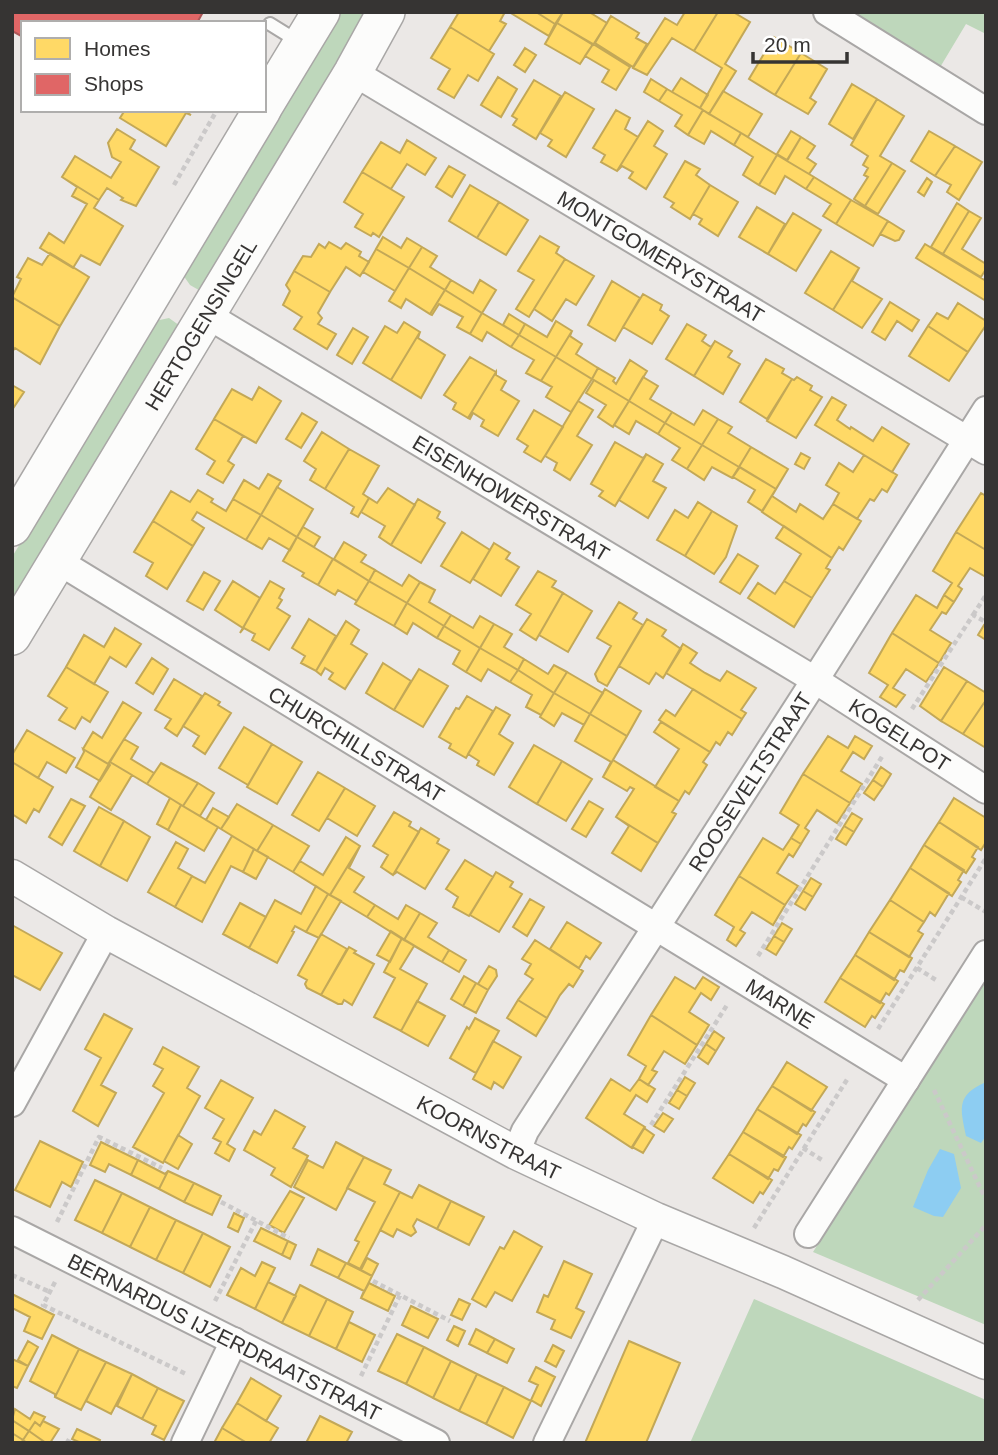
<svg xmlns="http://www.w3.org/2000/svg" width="998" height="1455" viewBox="0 0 998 1455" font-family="Arial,sans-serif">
<rect width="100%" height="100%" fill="#ebe8e6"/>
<path fill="#bed7bb" d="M337 12H372L204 293 190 285 183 275Z
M833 12H986V34L966 24 936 74Z
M169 318 183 328 12 619V557L155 321Z
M986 977V1325L813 1252Z
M754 1299 986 1400V1443H690Z"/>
<path fill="#8dcdf2" d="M986 1082V1136L981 1143 966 1136C960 1108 956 1095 986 1082Z
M940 1149 954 1154 961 1188 943 1217 934 1216 913 1207 928 1170Z"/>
<path fill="#ffd966" stroke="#c3a857" stroke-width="2" d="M459 12H505L500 21 506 24 489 51 494 54 450 27Z
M509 12H536L555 24 549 36Z
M536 12H563L555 24Z
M563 12H589L607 23 593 45 557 23Z
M685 12H718L694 51 672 38 647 75 633 68 665 18 677 25Z
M718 12H733L750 22 725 64 736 71 709 114 700 108 722 68 694 51Z
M611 16 639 33 636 38 647 44 633 67 595 43Z
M557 23 593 44 580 64 545 44Z
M450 27 494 54 478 81 468 75 454 98 438 89 450 69 431 58Z
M774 37 801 53 775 95 749 79Z
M593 44 630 67 616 90 602 82 609 70 585 56Z
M525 48 536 55 525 72 514 65Z
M801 53 827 69 810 98 816 102 808 114 775 95Z
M498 77 517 89 501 117 481 105Z
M681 78 708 95 700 108 672 92Z
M651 79 667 89 659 101 644 92Z
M534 80 561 96 536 139 513 125 517 119 512 116Z
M852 84 877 99 853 139 829 124Z
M667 89 703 110 688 135 675 126 682 115 659 101Z
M723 91 762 114 748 137 709 114Z
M565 92 594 109 566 157 548 146 552 140 540 133Z
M877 99 904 116 880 156 892 163 865 206 854 199 868 177 864 175 868 168 863 165 868 156 851 145Z
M125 110H183L191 115 186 113 166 146 120 118Z
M616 110 630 118 625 129 638 137 617 171 601 162 605 155 593 148Z
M703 110 741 133 734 145 711 131 704 144 688 135Z
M648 121 663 131 654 146 667 154 646 189 629 178 633 172 622 166 617 171Z
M117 129 135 140 130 149 159 167 136 206 121 200 123 198 107 188 99 200 62 177 75 156 111 178 121 162 112 157 108 143Z
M791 131 801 137 787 160 777 154Z
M929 131 955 146 935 176 911 161Z
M741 133 777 155 759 185 743 175 753 157 734 145Z
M801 137 815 146 807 158 816 164 809 174 787 161Z
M407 140 436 158 425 175 407 164 391 189 362 172 381 142 400 153Z
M955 146 982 162 959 200 947 192 951 185 935 176Z
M777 155 814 177 806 189 785 176 775 194 759 185Z
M685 161 700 169 696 175 710 185 690 219 671 207 674 203 664 197Z
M892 163 905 171 878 214 865 206Z
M449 166 465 175 452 197 436 187Z
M362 172 404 197 379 237 373 233 371 236 355 227 363 214 344 202Z
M62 177 99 200 94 208 123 226 100 265 81 255 73 268 40 248 49 233 64 243 87 204 72 196 77 187Z
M814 177 851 200 836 224 823 216 831 204 806 189Z
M927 178 932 182 924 196 918 192Z
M470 185 499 202 477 238 449 221Z
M710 185 738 202 718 236 699 224 702 219 693 214Z
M851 200 888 221 873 246 836 224Z
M499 202 528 220 506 255 477 238Z
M957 203 969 211 943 254 931 247Z
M757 207 785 224 768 254 739 237Z
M969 211 981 218 962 249 986 264V269L981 277 943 254Z
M793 213 821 230 796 271 768 254Z
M888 221 904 231 899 240 895 241 880 234Z
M540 236 559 247 556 253 565 259 529 317 516 309 534 280 518 271Z
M383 237 401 248 407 238 422 247 409 268 376 249Z
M329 242 341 249 346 243 361 252 359 256 369 262 360 276 346 267 330 292 294 271 303 256 311 257 319 244 325 248Z
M925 244 986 281V301L916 258Z
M422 247 437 256 430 267 451 280 445 290 409 268Z
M376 249 409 268 395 291 363 272Z
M831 251 859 268 833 310 805 293Z
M50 253 89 277 60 326 12 297 21 279 17 277 28 258 42 265Z
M565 259 594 276 576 305 566 299 552 321 534 309Z
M409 268 445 290 430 314 406 299 401 308 389 301Z
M859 268 852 281 882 299 862 328 833 310Z
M294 271 330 292 318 313 322 318 318 324 336 334 327 349 294 329 302 317 283 305 290 291 286 285Z
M451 280 473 293 480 280 496 290 482 313 445 290Z
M612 281 640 298 615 341 588 325Z
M445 290 482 313 470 334 457 327 463 317 439 304 432 315 430 314Z
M643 294 662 305 660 310 669 316 652 344 623 327Z
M12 297 60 326 40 364 15 348 12 352Z
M890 302 919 320 912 331 897 321 885 340 872 332Z
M958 303 986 321V325L968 352 928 326 937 313 948 319Z
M482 313 519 335 511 347 487 332 482 341 470 334Z
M509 314 525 324 519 335 503 325Z
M556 321 572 331 556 357 519 335 525 324 547 337Z
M404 322 420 332 391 380 363 363 385 326 397 333Z
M687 324 706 335 702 341 711 347 715 341 694 376 666 359Z
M928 326 968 352 949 381 909 356Z
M353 328 368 337 352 364 337 355Z
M572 331 570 336 582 344 576 354 598 368 592 379 556 357Z
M420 332 418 338 445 355 421 398 391 380Z
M519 335 556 357 541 381 526 373 534 360 511 347Z
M715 341 732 351 728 357 740 364 723 394 694 376Z
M470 357 496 372 468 418 453 409 456 403 444 395Z
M556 357 592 379 571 412 546 397 552 387 541 381Z
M766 359 784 369 782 373 792 379 767 419 740 402Z
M630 360 647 371 629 401 592 379 598 368 615 378 613 381 616 384Z
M496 372V375L506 381 501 390 519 401 498 436 481 426 484 420 473 413 470 419 468 418Z
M643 377 658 386 650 399 672 412 665 423 629 401Z
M797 377 812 386 810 390 822 397 796 438 767 421 792 379 794 380Z
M594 380 629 401 613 427 598 417 606 405 586 393Z
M12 385 24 392 12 410Z
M259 387 281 401 256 443 214 419 232 389 252 400Z
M832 397 846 405 837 420 850 429 851 427 873 441 882 427 909 444 892 472 815 425Z
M578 401 593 410 577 436 592 445 570 480 554 470 557 463 545 456Z
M629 401 665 423 658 434 636 421 629 434 614 425Z
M534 410 563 427 541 462 524 452 528 446 517 439Z
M703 410 718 419 702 445 665 423 672 412 694 425Z
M302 413 317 422 301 448 286 439Z
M214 419 243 436 228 461 234 465 223 483 207 474 215 461 196 449Z
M718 419 732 427 728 433 751 447 739 467 702 445Z
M665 423 702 445 687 469 672 460 680 448 658 434Z
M322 432 349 449 325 489 310 480 316 469 304 461Z
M615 442 643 458 646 455 615 506 599 496 603 491 591 484Z
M702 445 739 467 732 478 712 467 704 480 687 469Z
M751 447 788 469 776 489 739 467Z
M349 449 379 466 363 494 369 498 358 517 351 513 354 507 325 489Z
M801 453 810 458 804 469 795 464Z
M646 454 663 464 653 481 666 488 648 518 619 500Z
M864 455 897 475 887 492 882 489 874 501 870 499 857 519 833 504 839 493 826 485 839 463 853 472Z
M740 467 776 489 762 511 748 502 755 490 733 477Z
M788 469 772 496 796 512 800 504 823 519 833 504 861 521 843 550 839 547 832 558 762 512Z
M268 474 281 481 261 515 233 499 244 480 259 489Z
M277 487 313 509 297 537 261 515Z
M388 488 415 505 391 545 379 537 385 526 361 512 369 498 377 503Z
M198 490 213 499 211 502 226 511 233 499 261 515 246 540 197 512 192 520 204 528 193 546 153 521 171 491 190 502Z
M981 493 986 496V550L956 532Z
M418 499 440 512 437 518 445 523 421 563 391 545Z
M698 502 712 511 685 556 657 540 675 510 688 518Z
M712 511 737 526 726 557 714 574 685 556Z
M261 515 297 537 290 550 269 538 262 549 246 540Z
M153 521 193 546 167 589 146 576 153 563 134 552Z
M784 526 832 558 826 568 830 570 812 598 784 581 801 554 776 538Z
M303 527 320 537 314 547 297 537Z
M462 532 490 550 470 583 441 566Z
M956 532 986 550V577L970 568 958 586 962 589 954 602 944 595 952 583 933 571Z
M297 537 333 559 318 585 302 576 304 573 283 561Z
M344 542 366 555 361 562 375 570 369 581 334 559Z
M494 543 510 553 506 559 519 567 501 596 473 579Z
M738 554 758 566 740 594 720 582Z
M333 559 369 581 357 601 338 590 335 595 318 585Z
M375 570 402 586 409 575 420 582 407 603 369 581Z
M538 571 556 581 552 587 563 593 536 640 520 630 531 614 516 605Z
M204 572 220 581 203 610 187 601Z
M233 581 260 598 243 628 215 610Z
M270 581 284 589 279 598 282 600 277 608 290 616 269 650 252 640 255 634 244 628 240 633Z
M369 581 407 603 394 626 355 604Z
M784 581 812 598 794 627 748 598 758 583 775 594Z
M420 582 435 590 429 602 451 615 444 626 407 603Z
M563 593 592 611 568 652 539 635Z
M916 595 937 608 944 595 954 602 946 614 942 612 930 630 951 643 939 663 892 633Z
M619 602 637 613 633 619 643 625 607 686 598 681 595 674 611 646 597 638Z
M407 603 444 626 437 638 413 623 407 634 394 626Z
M451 615 473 628 480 616 494 624 480 648 444 626Z
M309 619 336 636 316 671 301 663 305 656 292 648Z
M647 619 666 630 662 636 681 649 663 678 656 673 649 684 619 666Z
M346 621 359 630 351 644 367 654 345 689 329 679 333 673 325 668 321 675 316 671Z
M494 624 512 634 504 647 524 659 518 670 480 648Z
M984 625 986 626V640L978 635Z
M444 626 480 648 466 672 453 664 460 651 437 638Z
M115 628 141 644 126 667 110 657 94 684 66 667 84 635 104 647Z
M892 633 939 663 926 682 906 669 893 688 905 695 896 707 880 697 888 685 869 673Z
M683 644 697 653 690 663 705 673 720 681 727 671 756 688 741 710 746 713 742 719 666 673Z
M480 648 518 670 510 682 488 669 481 681 466 672Z
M152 658 168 669 153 694 136 683Z
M524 659 548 674 554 665 567 672 554 693 518 670Z
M383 663 411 681 394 710 366 693Z
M66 667 108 692 90 722 82 717 75 729 59 720 67 708 48 696Z
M944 667 967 681 941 721 920 706Z
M419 669 448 686 423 727 394 710Z
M518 670 554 693 541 715 526 707 532 695 510 682Z
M567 672 603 693 590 714 554 693Z
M174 679 202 696 177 736 165 728 171 719 155 710Z
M967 681 986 693V700L963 734 941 721Z
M605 689 641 711 627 736 590 714Z
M693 689 742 719 732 735 728 732 720 745 716 742 710 752 659 720 666 710 675 716Z
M205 693 220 702 218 705 231 713 205 754 193 746 199 736 183 726Z
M554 693 590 714 584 725 562 713 554 726 540 717Z
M467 696 493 711 466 758 449 748 451 744 439 737 456 708 459 709Z
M986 700V748L963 734Z
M123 702 141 713 108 764 83 749 93 732 102 738Z
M496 707 510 715 499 734 513 743 494 775 477 765 479 761 468 754Z
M590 714 627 736 603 777 611 762 575 741Z
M661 722 710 752 703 762 707 765 689 794 685 791 679 801 655 787 679 749 654 732Z
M244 727 272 744 248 785 219 768Z
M27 730 75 758 66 773 47 762 38 778 12 762V755Z
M828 736 848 748 855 736 872 746 864 759 853 752 841 771 862 784 850 803 803 774Z
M124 739 138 747 131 759 154 773 147 784 110 762Z
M272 744 302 762 277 804 247 787Z
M534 745 562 761 537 804 509 787Z
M83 749 110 765 100 781 76 767 84 752Z
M613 760 679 801 672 812 676 814 658 843 616 817 634 789 630 787 627 791 603 777Z
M562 761 592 779 566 821 537 804Z
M12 762 53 787 39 812 34 809 26 823 12 814Z
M110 762 132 775 111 810 90 797Z
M161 763 198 783 183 806 147 784Z
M881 767 891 774 883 787 873 780Z
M318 772 345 788 319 831 292 815Z
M803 774 850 803 837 823 817 810 805 828 809 831 801 844 791 838 799 825 780 813Z
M873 780 883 787 874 800 864 793Z
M198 783 214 793 200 816 183 806Z
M345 788 375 806 357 836 327 818Z
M170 798 181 805 168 830 157 824Z
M954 798 986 818V842L981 850 939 822Z
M71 799 85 806 62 845 49 837Z
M589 801 603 809 586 837 572 829Z
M237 804 273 825 257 851 221 829Z
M181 805 218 827 204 851 168 830Z
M99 807 124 821 100 866 74 851Z
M213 808 229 817 221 829 206 820Z
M394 812 411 822 409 826 419 832 393 875 381 867 388 855 373 846Z
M852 813 862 819 854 832 844 826Z
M616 817 658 843 641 871 612 853 629 826Z
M124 821 150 837 127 881 100 866Z
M939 822 978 847 972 857 975 859 966 873 924 845Z
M273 825 309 846 293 872 257 851Z
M844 826 854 832 846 845 836 839Z
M421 828 439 839 437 843 449 850 425 889 397 872 393 875Z
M232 836 254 849 243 872 231 866 202 922 175 907 192 876 205 883Z
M346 837 360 846 330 895 293 872 300 861 323 875Z
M763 838 783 850 791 838 801 844 793 857 789 854 777 873 798 886 785 905 739 876Z
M176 842 188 849 178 868 192 876 175 907 148 892Z
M924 845 964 870 958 880 961 882 952 896 910 868Z
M360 846 349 868 364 877 354 892 375 905 367 917 330 895Z
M254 849 268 857 256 879 243 872Z
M465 860 493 877 469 916 453 907 458 897 446 889Z
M910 868 949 893 935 916 930 912 924 922 890 900Z
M496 872 513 882 510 887 522 894 499 932 470 915Z
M739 876 785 905 773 925 752 912 740 930 745 933 736 946 727 940 734 927 715 915Z
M811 878 821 884 813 897 803 891Z
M316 886 328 894 306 932 295 926 292 931 294 932 277 963 249 948 275 900 301 914Z
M803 891 813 897 805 910 795 904Z
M328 894 341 901 319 938 306 932Z
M530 899 544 907 527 936 513 927Z
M890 900 924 922 918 931 923 934 909 957 869 932Z
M240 903 266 917 249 948 223 934Z
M375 905 398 919 406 905 420 913 404 940 367 917Z
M420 913 437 923 428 937 449 950 442 962 404 940Z
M567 922 601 943 590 959 586 956 579 968 550 949Z
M782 923 792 929 784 942 774 936Z
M12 925 62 953 40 990 12 975Z
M391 931 402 938 390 962 377 955Z
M869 932 912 958 904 972 900 970 894 980 855 955Z
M321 934 347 949 321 995 307 988 305 984 307 980 298 975Z
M774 936 784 942 776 955 766 949Z
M402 938 440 961 414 946 400 969 427 984 401 1031 374 1017 395 978 384 972Z
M535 940 583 971 573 987 569 984 560 995 547 1018 518 1000 533 979 525 974 531 964 522 959Z
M349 947 356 951 354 953 374 964 352 1005 344 1000 342 1004H338L321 995Z
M449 950 466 960 459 972 442 962Z
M855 955 898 981 889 995 886 993 880 1003 840 978Z
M489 966 496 970 497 976 488 990 478 984Z
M464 976 476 983 463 1006 451 999Z
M675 977 695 989 703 977 719 987 711 1000 701 993 689 1012 709 1025 697 1045 651 1015Z
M840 978 884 1004 875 1018 872 1016 865 1027 825 1002Z
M476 983 488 990 476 1013 463 1006Z
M518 1000 547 1018 536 1036 507 1018Z
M417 1001 445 1016 428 1046 401 1031Z
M104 1014 132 1029 101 1085 116 1093 98 1126 73 1111 101 1058 85 1049Z
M651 1015 697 1045 685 1064 664 1051 652 1070 657 1072 648 1085 639 1079 646 1066 628 1055Z
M475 1018 499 1031 476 1073 450 1058 467 1027 469 1029Z
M714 1031 724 1038 716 1051 706 1044Z
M493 1041 521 1057 503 1088 494 1082 491 1089 473 1079Z
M706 1044 716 1051 708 1064 698 1057Z
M163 1047 199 1067 187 1088 200 1096 163 1163 133 1147 164 1093 153 1086 163 1069 154 1064Z
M787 1062 827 1087 811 1111 772 1086Z
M685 1077 695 1083 687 1096 677 1090Z
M611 1079 630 1091 639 1079 655 1089 647 1102 636 1095 624 1114 645 1127 632 1148 586 1118Z
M221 1080 253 1098 227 1144 235 1149 229 1161 215 1153 221 1142 213 1138 224 1119 205 1108Z
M772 1086 815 1112 806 1126 803 1124 797 1134 757 1109Z
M677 1090 687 1096 679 1109 669 1103Z
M757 1109 801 1135 792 1149 789 1147 783 1157 743 1132Z
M275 1110 305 1127 293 1148 308 1156 291 1187 271 1175 275 1168 244 1150 254 1131 261 1135Z
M663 1113 673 1119 664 1132 654 1126Z
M644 1128 654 1135 643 1153 632 1147Z
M743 1132 786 1157 778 1171 774 1169 768 1179 729 1154Z
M178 1135 192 1144 178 1169 164 1161Z
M40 1141 83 1162 71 1187 62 1182 50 1207 15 1190Z
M101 1142 138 1160 131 1175 109 1164 105 1172 90 1165Z
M336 1142 364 1157 336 1210 294 1187 308 1160 323 1168Z
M729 1154 772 1180 763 1194 760 1192 753 1203 713 1178Z
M364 1157 391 1170 384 1184 400 1192 360 1269 348 1263 359 1242 355 1240 375 1202 347 1188Z
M138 1160 165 1174 168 1171 159 1189 131 1175Z
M168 1171 194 1183 184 1202 159 1189Z
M95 1180 122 1193 102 1233 75 1220Z
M194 1183 221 1196 212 1215 184 1202Z
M419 1185 451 1201 437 1229 417 1219 413 1226 416 1232 411 1236 397 1229 393 1237 380 1230 400 1192 412 1198Z
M290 1191 304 1198 284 1233 269 1225Z
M122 1193 150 1207 130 1247 102 1233Z
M451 1201 484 1217 469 1245 437 1229Z
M150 1207 176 1220 156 1260 130 1247Z
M234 1213 244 1218 238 1232 228 1227Z
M176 1220 203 1233 183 1273 156 1260Z
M261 1228 288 1241 282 1255 254 1241Z
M514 1231 542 1247 512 1301 495 1292 486 1307 472 1299 500 1247 504 1249Z
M203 1233 230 1247 210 1287 183 1273Z
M288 1241 296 1245 290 1259 282 1255Z
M318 1249 346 1263 338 1278 311 1265Z
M367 1258 378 1264 372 1276 361 1270Z
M564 1261 592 1274 576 1308 584 1312 571 1338 551 1329 555 1320 537 1312 544 1295 548 1297Z
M262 1262 275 1268 255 1309 227 1295 241 1268 255 1276Z
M346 1263 372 1276 361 1298 364 1291 338 1278Z
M268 1282 296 1296 282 1323 255 1309Z
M369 1283 395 1296 388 1311 361 1298Z
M300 1285 327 1299 309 1336 282 1323Z
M12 1294 54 1315 42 1339 24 1331 30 1317 12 1308Z
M327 1299 353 1312 336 1349 309 1336Z
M459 1299 470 1304 462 1320 451 1315Z
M411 1306 438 1319 428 1338 402 1325Z
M349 1322 375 1335 362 1362 336 1349Z
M454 1326 465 1331 458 1346 447 1340Z
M476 1329 495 1339 487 1353 469 1344Z
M397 1334 424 1347 406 1384 378 1371Z
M52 1335 79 1349 55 1397V1394L30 1381Z
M495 1339 514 1349 507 1363 487 1353Z
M28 1341 38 1347 28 1366 18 1360Z
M629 1341 680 1363 646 1443H585Z
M553 1345 564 1351 556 1367 545 1361Z
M424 1347 451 1361 433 1398 406 1384Z
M79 1349 106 1362 81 1410 55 1397Z
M12 1359 28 1366 17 1388 12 1386Z
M451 1361 477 1374 459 1411 433 1398Z
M106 1362 132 1374 111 1414 86 1401Z
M536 1367 555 1377 541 1406 531 1400 538 1385 529 1381Z
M132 1374 158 1388 142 1419 117 1406Z
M477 1374 504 1387 486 1424 459 1411Z
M251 1378 281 1396 266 1421 237 1403Z
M504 1387 531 1401 513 1438 486 1424Z
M158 1388 184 1401 164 1440 152 1434 156 1426 142 1419Z
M237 1403 278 1428 269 1443H247L222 1428Z
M15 1409 30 1419 34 1412 45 1417 40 1426 35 1422 29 1431 12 1420Z
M320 1416 352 1432 346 1443H306Z
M12 1420 29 1431 23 1440 12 1433Z
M43 1421 59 1429 50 1443H46L29 1431 35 1422 40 1426Z
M222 1428 247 1443H214Z
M77 1429 100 1440 99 1443H81L72 1439Z
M29 1431 46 1443H27L23 1440Z
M12 1433 23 1440 21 1443H12Z"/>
<path fill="#e06666" stroke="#ad5757" stroke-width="2" d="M12 12H203L197 23H23V37L12 31Z"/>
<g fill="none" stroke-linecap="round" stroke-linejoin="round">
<g stroke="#a9a7a6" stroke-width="16">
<path id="service" d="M270 24 299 42"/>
</g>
<g stroke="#a9a7a6" stroke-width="30">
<g id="minor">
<path d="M827 12 986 111"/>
<path id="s1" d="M353 72 986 451"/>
<path id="s2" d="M207 315 815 680 986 790"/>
<path id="s3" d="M58 561 906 1080"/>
<path d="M12 1103 106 932"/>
<path id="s4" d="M516 1153 525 1131 815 680 986 410"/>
<path id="s5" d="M12 1230 436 1443"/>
<path d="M808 1234 986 954"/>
<path d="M185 1443 234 1341"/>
<path d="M547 1443 656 1219"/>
</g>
</g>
<g stroke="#a9a7a6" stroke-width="35">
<g id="tertiary">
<path id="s6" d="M12 876 106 932 516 1153 656 1219 783 1272 986 1363"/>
</g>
</g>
<g stroke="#a9a7a6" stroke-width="40">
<g id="secondary">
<path d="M264 106 321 12"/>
<path d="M12 527 262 110"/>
<path id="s7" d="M12 636 353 72 386 12"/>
</g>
</g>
<path stroke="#cbc9c9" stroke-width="4.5" stroke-dasharray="5 3.5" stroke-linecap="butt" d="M174 185 217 110
M973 615 986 595
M912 709 973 615 986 622
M961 897 986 912
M758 956 883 755
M917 968 936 980
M878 1029 986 858
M934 1090 986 1200
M651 1125 727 1005
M803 1148 822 1160
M221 1202 289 1238
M57 1222 99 1137 162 1168
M754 1228 848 1078
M12 1275 50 1292
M373 1281 450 1321
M55 1282 43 1305 186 1374
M918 1300 986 1225
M215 1301 256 1221
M361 1376 400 1295
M66 1440 71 1443"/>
<use href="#service" stroke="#fcfcfb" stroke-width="12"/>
<use href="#minor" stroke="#fcfcfb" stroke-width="26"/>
<use href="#tertiary" stroke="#fcfcfb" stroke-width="32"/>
<use href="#secondary" stroke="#fcfcfb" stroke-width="37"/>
</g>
<g text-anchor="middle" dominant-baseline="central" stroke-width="7" stroke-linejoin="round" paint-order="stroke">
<g font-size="21" fill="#363433" stroke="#fff">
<text stroke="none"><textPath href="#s1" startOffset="359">MONTGOMERYSTRAAT</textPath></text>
<text stroke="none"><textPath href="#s7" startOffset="364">HERTOGENSINGEL</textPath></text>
<text stroke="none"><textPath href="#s2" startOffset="355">EISENHOWERSTRAAT</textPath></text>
<text stroke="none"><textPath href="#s2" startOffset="810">KOGELPOT</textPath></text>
<text stroke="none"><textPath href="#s3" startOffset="350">CHURCHILLSTRAAT</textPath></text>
<text stroke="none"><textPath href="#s4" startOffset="439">ROOSEVELTSTRAAT</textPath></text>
<text stroke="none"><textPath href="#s3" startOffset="847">MARNE</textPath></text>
<text stroke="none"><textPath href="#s6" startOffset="544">KOORNSTRAAT</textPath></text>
<text stroke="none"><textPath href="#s5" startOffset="238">BERNARDUS IJZERDRAATSTRAAT</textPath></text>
</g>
</g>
<rect width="998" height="1455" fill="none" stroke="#363433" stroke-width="28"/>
<rect x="21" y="21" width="245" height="91" fill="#ffffff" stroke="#afaead" stroke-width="2"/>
<rect x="35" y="38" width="35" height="21" fill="#ffd966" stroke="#afaead" stroke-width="2"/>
<text x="84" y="56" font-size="21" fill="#363433">Homes</text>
<rect x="35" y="74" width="35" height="21" fill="#e06666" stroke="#afaead" stroke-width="2"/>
<text x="84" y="91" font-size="21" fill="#363433">Shops</text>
<path d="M753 52v10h94v-10" fill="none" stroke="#363433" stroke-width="3.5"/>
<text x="764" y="52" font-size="21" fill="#363433" stroke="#ffffff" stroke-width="5" paint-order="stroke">20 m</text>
</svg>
